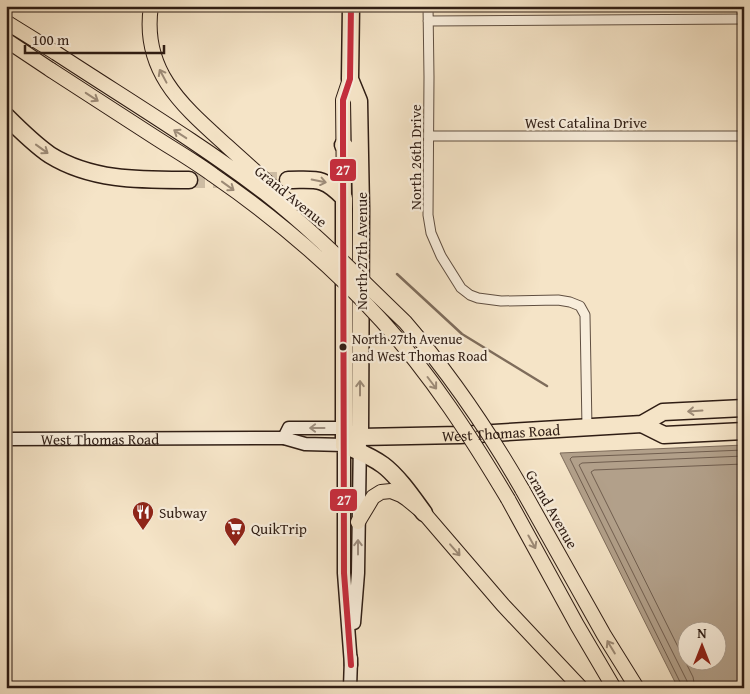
<svg xmlns="http://www.w3.org/2000/svg" width="750" height="694" viewBox="0 0 750 694" font-family="'Gentium Book Plus',serif">
<rect width="100%" height="100%" fill="#f5e4c7"/>
<filter id="stains"><feTurbulence type="fractalNoise" baseFrequency=".004" numOctaves="4"/><feColorMatrix values="0 0 0 0 .2 0 0 0 0 .09 0 0 0 0 .02 0 0 0 .5 -.17"/></filter>
<radialGradient id="worn" r=".72"><stop offset=".6" stop-color="#630" stop-opacity="0"/><stop offset="1" stop-color="#630" stop-opacity=".3"/></radialGradient>
<path fill="#b2a08a" stroke="#7e6c5b" fill-rule="evenodd" d="M744 445V688H678L560 453ZM688 632H718V662H688Z"/>
<g fill="none" stroke-linecap="round" stroke-linejoin="round">
<path stroke="#705e4f" stroke-width="1" d="M682 688 681 684 570 459 572 457 744 450
M688 688 687 681 579 465 582 463 744 456
M695 688 693 677 591 472 594 470 744 464"/>
<path stroke="#7e6c5b" stroke-width="2.5" d="M397 274 462 334 547 386"/>
<path stroke="#cdbca3" stroke-width="16" stroke-dasharray="16 8" stroke-linecap="butt" d="M189 180H288"/>
<g stroke="#604f41" stroke-width="11">
<path id="street" d="M428 6 429 77 428 215 431 233 441 256 461 288 470 295 478 298 501 301 558 300 570 302 580 306 585 315 587 428
M428 21 744 19
M429 136H744"/>
</g>
<g stroke="#2f1d14" stroke-width="15">
<g id="secondary">
<path d="M284 438 289 428H344L360 437 358 573 354 623"/>
<path id="s1" d="M6 439 284 438 305 444 344 445V573L351 665"/>
<path d="M350 688 351 658"/>
</g>
</g>
<g stroke="#2f1d14" stroke-width="16">
<path id="primary" d="M6 22 56 53
M6 40 51 70
M344 198 343 100 350 79
M522 489 604 635 637 688
M508 499 577 625 614 688
M358 522 373 497 381 492 391 491 401 495 407 499 424 513 503 605 581 688"/>
</g>
<g stroke="#2f1d14" stroke-width="19">
<g id="highway">
<path d="M351 6 350 79 359 101 361 209 360 437"/>
<path d="M6 116C20 130 34 144 50 155 92 181 141 180 189 180"/>
<path d="M343 145C351 151 353 159 354 170"/>
<path d="M288 180C316 180 323 176 344 198V445"/>
<path d="M642 424 664 435 744 431"/>
<path id="s2" d="M344 445 360 437 460 435 642 424 663 412 744 408"/>
<path d="M344 445C357 451 371 456 383 465 398 476 413 498 424 513"/>
</g>
</g>
<use href="#street" stroke="#f8eddb" stroke-width="9"/>
<use href="#secondary" stroke="#f8eddb" stroke-width="12"/>
<use href="#primary" stroke="#f5e4c7" stroke-width="14"/>
<use href="#highway" stroke="#f5e4c7" stroke-width="16"/>
<g stroke="#2f1d14" stroke-width="16" stroke-linecap="butt">
<path id="primary-bridge" d="M151 6C141 72 184 107 227 146 249 166 271 185 292 205
M56 53C126 99 198 142 265 193 315 232 359 278 405 322 450 374 488 430 522 489
M51 70C85 92 119 114 153 136 173 149 194 161 213 175 274 217 332 266 382 321 431 375 471 437 508 499"/>
</g>
<use href="#primary-bridge" stroke="#f5e4c7" stroke-width="14"/>
<g stroke="#f8eddb" stroke-width="10">
<path id="bus-1" d="M351 6 350 79 343 100V145L344 573 351 665"/>
</g>
<use href="#bus-1" stroke="#c62d3d" stroke-width="6"/>
</g>
<defs><path id="oneway-shaft" d="M-6 0H5M1.5-3L5.5 0L1.5 3" fill="none" stroke-width="1.6" stroke-linecap="round" stroke-linejoin="round" transform="scale(1.25)"/></defs>
<g stroke="#9c8a76">
<use href="#oneway-shaft" transform="translate(163 76) rotate(-118)"/>
<use href="#oneway-shaft" transform="translate(92 97) rotate(33)"/>
<use href="#oneway-shaft" transform="translate(180 134) rotate(-147)"/>
<use href="#oneway-shaft" transform="translate(42 149) rotate(36)"/>
<use href="#oneway-shaft" transform="translate(319 181) rotate(11)"/>
<use href="#oneway-shaft" transform="translate(228 186) rotate(36)"/>
<use href="#oneway-shaft" transform="translate(432 383) rotate(53)"/>
<use href="#oneway-shaft" transform="translate(360 388) rotate(-90)"/>
<use href="#oneway-shaft" transform="translate(695 411) rotate(176)"/>
<use href="#oneway-shaft" transform="translate(532 542) rotate(61)"/>
<use href="#oneway-shaft" transform="translate(455 550) rotate(49)"/>
<use href="#oneway-shaft" transform="translate(611 647) rotate(-121)"/>
</g>
<g stroke="#9e8f81">
<use href="#oneway-shaft" transform="translate(317 428) rotate(180)"/>
<use href="#oneway-shaft" transform="translate(358 547) rotate(-90)"/>
</g>
<defs>
<g id="restaurant-pin" transform="scale(1.125)"><path d="M0 17L-7.5 6A9.5 9.5 0 1 1 7.5 6Z" fill="#8f2418" stroke="#f8eddb"/><path d="M-5-6h1v4h1v-4h1v4h1v-4h1v5L-1.5 .5V6h-2V.5L-5-1ZM5-6V6H3V1.5H1.5Q1.5-4 5-6Z" fill="#fff"/></g>
<g id="supermarket-pin" transform="scale(1.125)"><path d="M0 17L-7.5 6A9.5 9.5 0 1 1 7.5 6Z" fill="#8f2418" stroke="#f8eddb"/><path d="M-6-5.5h2.5l.6 2H6L4.5 2H-2.5L-4.4-4H-6ZM-1.5 3.2a1.3 1.3 0 1 0 .1 0ZM3 3.2a1.3 1.3 0 1 0 .1 0Z" fill="#fff"/></g>
</defs>
<g fill-rule="evenodd">
<use href="#restaurant-pin" x="143" y="512"/>
<use href="#supermarket-pin" x="235" y="528"/>
</g>
<circle fill="#2f1d14" stroke="#f8eddb" stroke-width="2" cx="343" cy="347" r="4.5"/>
<g text-anchor="middle" dominant-baseline="central" stroke-width="4.5" stroke-linejoin="round" paint-order="stroke">
<g font-size="14" fill="#2f1d14" stroke="#f8eddb" text-anchor="start">
<text x="352" y="339">North 27th Avenue<tspan x="352" dy="17">and West Thomas Road</tspan></text>
</g>
<g font-size="15" fill="#2f1d14" stroke="#f8eddb">
<text x="586" y="122">West Catalina Drive</text>
<text transform="translate(415 157) rotate(-90)">North 26th Drive</text>
<text transform="translate(291 196) rotate(39)">Grand Avenue</text>
<text transform="translate(361 251) rotate(-90)">North 27th Avenue</text>
<text stroke="none"><textPath href="#s2" startOffset="159">West Thomas Road</textPath></text>
<text stroke="none"><textPath href="#s1" startOffset="94">West Thomas Road</textPath></text>
<text transform="translate(552 509) rotate(60)">Grand Avenue</text>
</g>
<g font-size="15" fill="#2f1d14" stroke="#f8eddb" text-anchor="start">
<text x="159" y="512">Subway</text>
<text x="251" y="528">QuikTrip</text>
</g>
</g>
<g stroke="#f8eddb" stroke-width="2">
<rect x="329" y="158" width="28" height="24" rx="5" fill="#c62d3d"/>
<rect x="329" y="488" width="29" height="24" rx="5" fill="#c62d3d"/>
</g>
<g font-size="14" text-anchor="middle" font-weight="bold" fill="#fff">
<text x="343" y="175">27</text>
<text x="344" y="505">27</text>
</g>
<rect width="750" height="694" fill="none" stroke="#f5e4c7" stroke-width="25"/>
<rect x="8" y="8" width="735" height="679" fill="none" stroke="#2f1d14" stroke-width="2.5"/>
<rect x="12" y="12" width="725" height="669" fill="none" stroke="#2f1d14"/>
<g transform="translate(702 646)"><circle r="24" fill="#f8eddb" stroke="#a89a8b"/>
<path d="M0-4L9 19L0 12L-9 19Z" fill="#8f2418"/>
<text y="-8" font-size="14" font-weight="bold" text-anchor="middle" fill="#2f1d14">N</text>
</g>
<path d="M25 45v8h139v-8" fill="none" stroke="#2f1d14" stroke-width="2.5"/>
<text x="32" y="45" font-size="15" fill="#2f1d14" stroke="#f8eddb" stroke-width="4" paint-order="stroke">100 m</text>
<rect width="100%" height="100%" filter="url(#stains)"/>
<rect width="100%" height="100%" fill="url(#worn)"/>
</svg>
